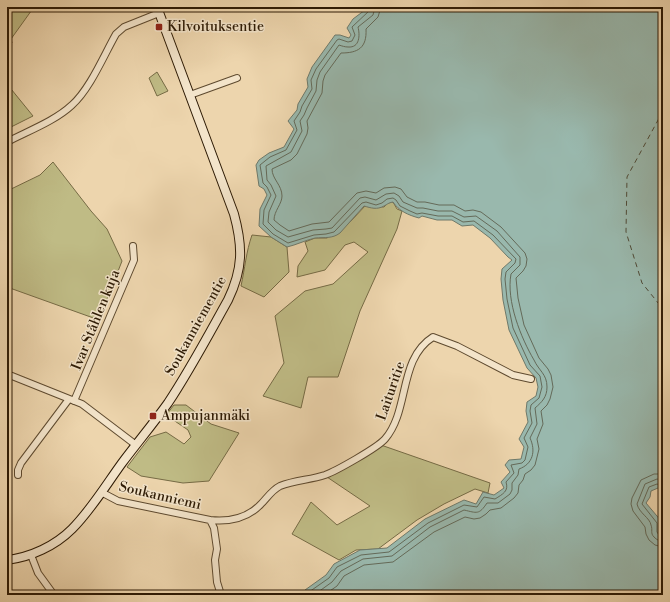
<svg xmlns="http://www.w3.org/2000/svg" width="670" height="602" viewBox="0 0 670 602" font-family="'Libre Bodoni',serif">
<rect width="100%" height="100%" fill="#edd5ad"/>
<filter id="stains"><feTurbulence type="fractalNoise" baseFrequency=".005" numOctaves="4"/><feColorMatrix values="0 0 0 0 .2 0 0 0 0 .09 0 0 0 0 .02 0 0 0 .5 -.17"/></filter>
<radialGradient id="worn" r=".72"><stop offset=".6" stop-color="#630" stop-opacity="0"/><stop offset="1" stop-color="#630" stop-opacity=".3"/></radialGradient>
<path fill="#bfbb85" stroke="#766b45" d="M7 7H34L11 39 12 43 7 45Z
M157 72 168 91 157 96 149 78Z
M7 84 33 116 7 129Z
M53 162 91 211 107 229 122 261 99 320 7 287V191L40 175Z
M393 202 397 209 402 211 397 229 360 311 338 377H308L301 408 263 396 284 363 275 316 305 291 333 284 368 252 354 242 345 245 325 270 297 277 298 266 308 251 305 242 315 238H327L351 221 365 206 384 207 388 203Z
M252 235 271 237 287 247 289 272 264 297 241 286C245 268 246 252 252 235Z
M174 405H186L211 424 239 433 209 481 183 483 141 476 127 467 150 437 166 432 184 444 191 437 188 430 166 415Z
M378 444 490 483 488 493 475 489 444 504 417 520 378 549 356 550 339 560 292 534 311 502 337 525 370 506 324 475Z"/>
<path fill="#99b8ad" stroke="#6e796a" d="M369 7H663V490L658 488 651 491 650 497 646 503 662 522 660 529 663 534V595H303L305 590 326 575 334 564 360 550 387 548 425 519 464 500 476 504 483 492 494 495 504 488 501 482 510 472 505 465 509 460 521 459 524 447 519 439 528 422 526 411 527 402 536 396 538 387 536 378 527 368 509 330 503 300 501 279 502 269 512 260 508 257 490 238 473 225 462 226 452 220H437L422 216 419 218C408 215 399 211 393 202 388 203 388 204 384 206 377 210 371 208 364 206L340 233C332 239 325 237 315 238 306 240 296 245 287 247L271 237 259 226 260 209 267 195 264 189 259 186 256 165 259 160 269 153 284 147 294 129 288 121 297 110 298 104 308 87 307 79 312 67 335 35H340L349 38 351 35 347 28 353 19Z"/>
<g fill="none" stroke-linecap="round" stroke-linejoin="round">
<path stroke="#646a59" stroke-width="1" d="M663 474H654L641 480 632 498 631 504 633 511 645 527 646 534 649 540 655 545 663 547
M663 480 657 479 645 484 637 504C639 513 650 518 651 525 653 530 650 533 654 537 657 540 659 541 663 541
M663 486 657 484 649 487 642 504 657 523V532L659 535 663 536
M307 595 309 592 329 578 337 567 361 555 389 552 428 523 464 505 477 507 484 497 495 499C503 494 509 491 506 482L514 473 511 465 522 463 525 460 528 447 524 438 532 423 530 411 531 405 539 398 542 387 540 376 530 365 513 328 507 299 505 279 506 272 515 263 516 259 493 235 474 221 463 222 452 216H438L422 213 417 214 410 211 400 206 396 200 393 198 387 199 382 203 376 205 366 202 362 203 334 232 326 234 314 235 288 243 273 234 263 224 264 210 271 195 267 187 263 183 260 165 270 157 286 150 297 130 294 121 300 112 302 106 312 89 311 80 316 69 337 40 339 39 348 42 352 41 355 35 352 27 369 11 370 7
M314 595 332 582 341 571 363 559 392 556 430 527 464 510C477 513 479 515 487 503H498L510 494 512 490V483L518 475 519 469C533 464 536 451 530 438L537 424 535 408C542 402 547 397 547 387 547 374 539 371 534 360 521 338 506 301 511 274L520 265V257L497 231 476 216 464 217 452 211H438L423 208H417L403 202 399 196 394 193 386 194 376 200 365 197 360 198 332 228 326 229 313 230 288 237 276 230 268 222 269 212 276 196 271 185 267 180 266 166 291 152 302 131 300 121 304 115 307 108 316 91 317 80 320 72 339 45C342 46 345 47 348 47 360 48 360 35 358 27L373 15 375 7
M324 595 337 586 344 576 364 565 393 562 434 532 465 517 474 519 480 518 486 514 490 510 501 508 514 498 518 493 519 485 523 480 525 474 531 470 535 465 539 449 537 439 543 424 541 411 547 405 550 399 553 387 551 375 548 369 539 358 524 325 518 298 516 278 523 271 526 266 527 259 525 253 501 227 481 212 473 210 465 211 454 205H439L425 202H417L407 197 401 189 395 187 384 188 376 193 366 191 357 193 329 222 312 224 289 231 280 225 274 220C274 211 282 204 282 196 282 185 272 179 272 169L291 160 297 154 307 134 308 128 307 121 322 93 323 81 325 75 341 53C358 53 367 48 366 29L378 17 381 7"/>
<path stroke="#4e4a37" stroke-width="1" stroke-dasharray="5 4" stroke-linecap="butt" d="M663 111 627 177 626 232 642 283 663 309"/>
<g stroke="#5e4a2f" stroke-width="8">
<path id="street" d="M190 95 237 78
M7 142C28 131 55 121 72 105 90 89 104 55 116 34L124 27 159 13
M7 374 82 404 136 445
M74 401 134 260 133 246
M18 475V470L21 463 69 399
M101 492 118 501 210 520 214 528 217 549 215 560 217 582 221 595
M210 520C229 522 247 519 261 504 267 498 272 490 280 486 295 480 310 480 325 475 336 471 377 448 385 439 410 410 398 359 433 337L457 346 513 375 531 379
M31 555 38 573 54 595"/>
</g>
<g stroke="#2e1b05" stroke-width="10">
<path id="secondary" d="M7 560C31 557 55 546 72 529 91 510 106 485 122 463 137 443 153 424 168 403 190 370 209 334 228 300 243 269 243 247 234 214L157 7"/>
</g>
<use href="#street" stroke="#f3e4ca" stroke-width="6"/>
<use href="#secondary" stroke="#f3e4ca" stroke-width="8"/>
</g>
<g fill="#8f2418" stroke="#f3e4ca" stroke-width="1.5">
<rect x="155" y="23" width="8" height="8" rx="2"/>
<rect x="149" y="412" width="8" height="8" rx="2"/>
</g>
<g text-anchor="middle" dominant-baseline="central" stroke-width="3" stroke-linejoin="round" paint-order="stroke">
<g font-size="14" fill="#2e1b05" stroke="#f3e4ca" text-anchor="start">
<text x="167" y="27">Kilvoituksentie</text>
<text x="161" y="416">Ampujanmäki</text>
</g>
<g font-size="14" fill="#2e1b05" stroke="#f3e4ca">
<text transform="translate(96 320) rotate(-68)">Ivar Ståhlen kuja</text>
<text transform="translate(196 326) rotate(-61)">Soukanniementie</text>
<text transform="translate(391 391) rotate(-71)">Laituritie</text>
<text transform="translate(160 496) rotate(13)">Soukanniemi</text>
</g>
</g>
<rect width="670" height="602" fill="none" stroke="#edd5ad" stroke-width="24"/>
<rect x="8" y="8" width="654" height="586" fill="none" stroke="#2e1b05" stroke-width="2"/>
<rect x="12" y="12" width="646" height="578" fill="none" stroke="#2e1b05"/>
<rect width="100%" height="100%" filter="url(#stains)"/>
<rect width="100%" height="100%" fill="url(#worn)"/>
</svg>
